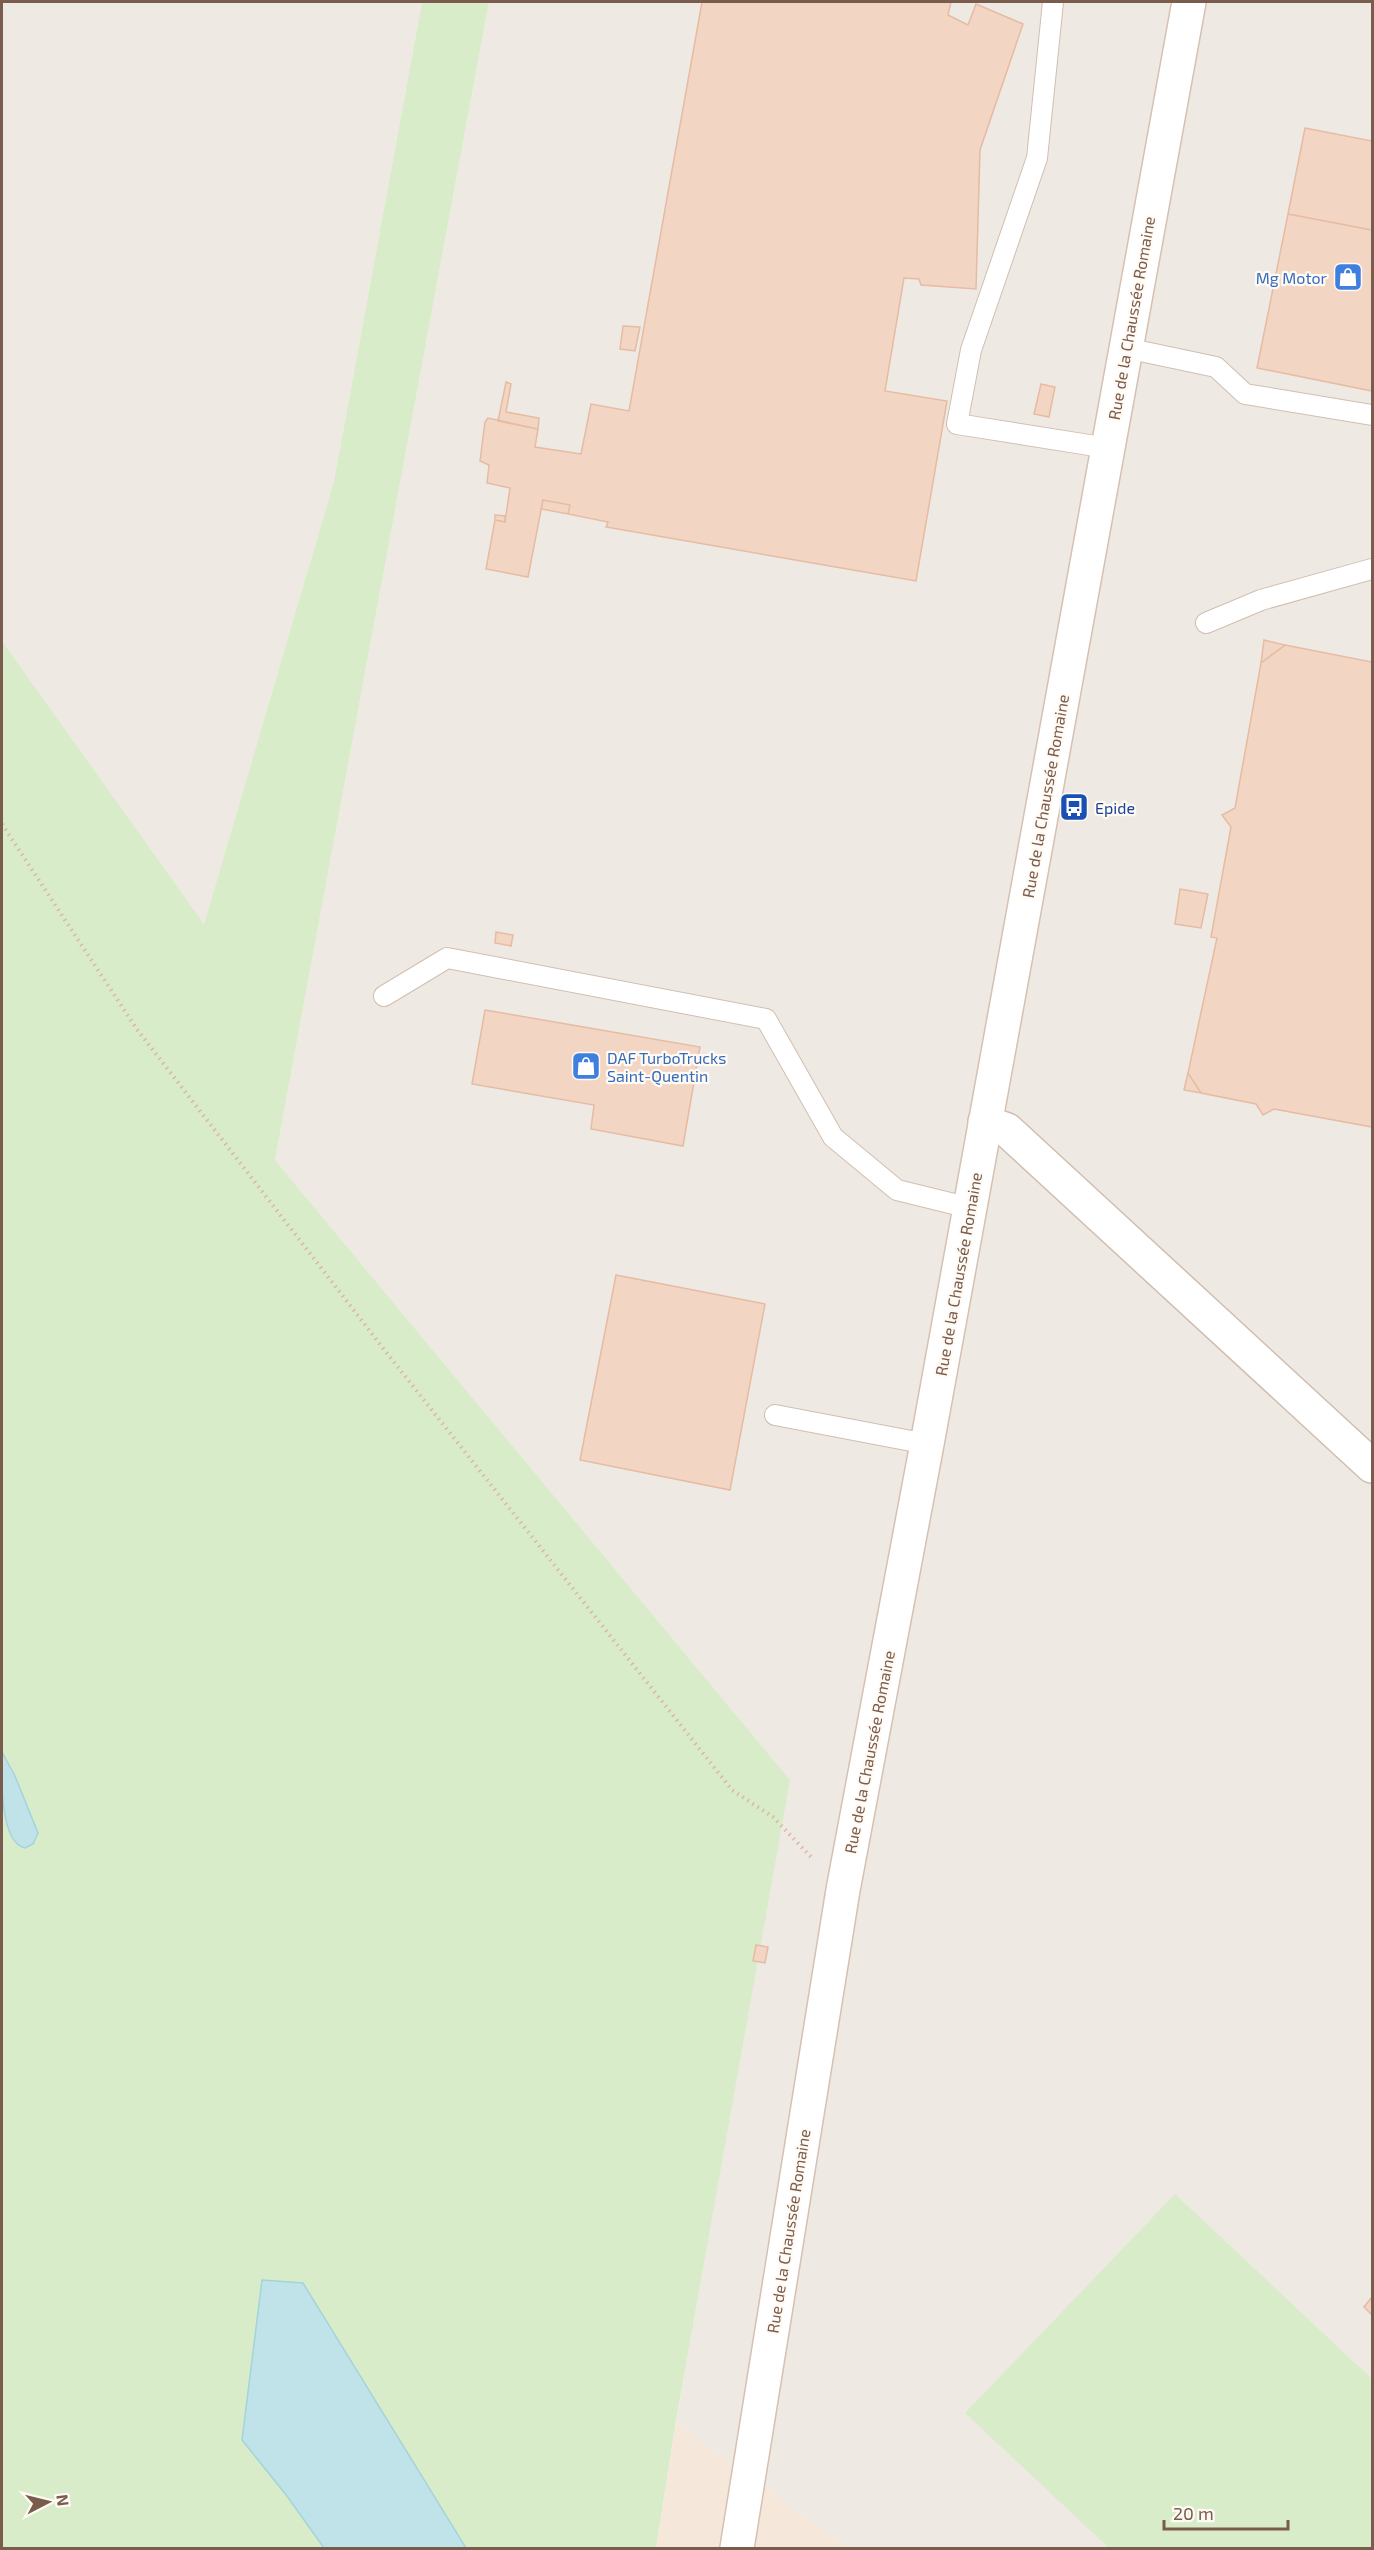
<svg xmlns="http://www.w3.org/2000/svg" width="1374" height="2550" viewBox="0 0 1374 2550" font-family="'Exo 2',sans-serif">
<rect width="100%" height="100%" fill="#fdf6ec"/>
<path fill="#f5e8da" d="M676 2422 847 2548H656Z"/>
<path fill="#efe9e4" d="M2 2H422L334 481 204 924 2 641Z
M489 2H1372V2548H847L676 2422 789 1779 275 1160Z"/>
<path fill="#d8ecc9" d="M422 2H489L275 1160 790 1780 676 2421 656 2548H2V641L204 924 334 481Z
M1175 2194 1372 2379V2548H1109L965 2413Z"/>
<path fill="#bfe3e8" stroke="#a5d3da" stroke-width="1.5" d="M2 1752 15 1776 38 1833 33 1844 25 1848C0 1843 1 1777 2 1752Z
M262 2280 303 2283 466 2548H324L287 2496 242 2440Z"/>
<path fill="#f3d5c3" stroke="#e6bba3" stroke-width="1.5" d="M702 2H951L948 15 968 25 976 4 1023 24 980 150 976 289 921 285 919 279 904 278 885 391 947 401 916 581 606 527 608 522 568 514 570 505 543 500 528 577 486 569 495 520 505 522 510 488 487 483 489 465 480 461 485 422 488 418 538 429 535 447 581 454 591 404 629 411Z
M1305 128 1372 141V230L1288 214Z
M1288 214 1372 230V391L1257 368Z
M623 326 640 327 635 351 620 349Z
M506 382 511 384 506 412 539 418 538 429 498 421Z
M1041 384 1055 387 1049 417 1034 414Z
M543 500 570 505 568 514 541 509Z
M495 515 505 516V522L495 520Z
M1264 640 1285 645 1261 663Z
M1285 645 1372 662V1127L1274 1109 1263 1115 1256 1104 1201 1093 1188 1073 1217 938 1211 937 1231 827 1222 815 1235 808 1261 663Z
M1180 889 1208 894 1201 928 1175 924Z
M496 932 513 935 511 946 495 943Z
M485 1010 700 1047 683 1146 591 1129 594 1105 472 1084Z
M1188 1073 1201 1093 1184 1090Z
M616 1275 765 1304 730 1490 580 1460Z
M756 1945 768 1947 765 1963 753 1961Z
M1372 2297V2315L1364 2307Z"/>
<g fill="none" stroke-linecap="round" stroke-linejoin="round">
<g stroke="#d1beb0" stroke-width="22">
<path id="lane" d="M1053 2 1037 158 971 350 957 424 1108 448
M1126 348 1216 367 1245 394 1372 415
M1206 623 1261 600 1372 569
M384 996 447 958 766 1019 833 1137 897 1190 970 1208
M775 1415 927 1444"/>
</g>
<g stroke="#d1beb0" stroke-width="36">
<path id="street" d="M985 1122 1007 1130 1372 1466"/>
</g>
<g stroke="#d6c0b0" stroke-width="36">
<path id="secondary" d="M737 2548 843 1890 927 1444 1189 2"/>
</g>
<path stroke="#d9b8a5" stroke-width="4" stroke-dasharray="1.5 4.5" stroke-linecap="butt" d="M2 824 136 1028 386 1352 732 1790 773 1817 811 1857"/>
<use href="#lane" stroke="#fff" stroke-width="20"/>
<use href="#street" stroke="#fff" stroke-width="33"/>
<use href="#secondary" stroke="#fff" stroke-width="33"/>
</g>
<defs>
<g id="shop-square" transform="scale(1.5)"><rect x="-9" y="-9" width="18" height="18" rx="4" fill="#3f7fe0" stroke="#fffaf3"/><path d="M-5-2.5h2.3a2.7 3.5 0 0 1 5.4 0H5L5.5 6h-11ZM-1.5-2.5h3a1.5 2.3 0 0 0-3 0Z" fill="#fff"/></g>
<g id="bus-square" transform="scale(1.5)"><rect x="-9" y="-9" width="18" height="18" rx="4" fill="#1a4fb4" stroke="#fffaf3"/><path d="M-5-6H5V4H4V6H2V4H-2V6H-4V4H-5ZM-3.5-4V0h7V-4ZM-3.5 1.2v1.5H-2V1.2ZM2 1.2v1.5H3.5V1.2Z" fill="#fff"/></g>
</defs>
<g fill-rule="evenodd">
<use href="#shop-square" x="1348" y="277"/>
<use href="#bus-square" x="1074" y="807"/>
<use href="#shop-square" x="586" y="1066"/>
</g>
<g text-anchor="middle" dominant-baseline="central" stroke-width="4.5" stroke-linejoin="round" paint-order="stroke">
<g font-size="16" fill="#366cbe" stroke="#fffaf3" text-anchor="end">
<text x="1327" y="277">Mg Motor</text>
<text x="607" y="1057" text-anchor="start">DAF TurboTrucks<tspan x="607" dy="18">Saint-Quentin</tspan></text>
</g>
<g font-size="16" fill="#7a5c4d" stroke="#fffaf3">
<text transform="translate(1131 318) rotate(-80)">Rue de la Chaussée Romaine</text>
<text transform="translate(1045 796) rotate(-80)">Rue de la Chaussée Romaine</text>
<text transform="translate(958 1274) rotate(-80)">Rue de la Chaussée Romaine</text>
<text transform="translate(869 1752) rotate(-79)">Rue de la Chaussée Romaine</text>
<text transform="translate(788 2231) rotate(-81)">Rue de la Chaussée Romaine</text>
</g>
<g font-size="16" fill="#164399" stroke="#fffaf3" text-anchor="start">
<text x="1095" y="807">Epide</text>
</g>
</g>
<rect width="1374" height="2550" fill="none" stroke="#7a5c4d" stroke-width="6"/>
<g transform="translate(48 2502) rotate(83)" stroke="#fffaf3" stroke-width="4.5" paint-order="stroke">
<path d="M0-4.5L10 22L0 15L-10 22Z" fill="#7a5c4d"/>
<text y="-9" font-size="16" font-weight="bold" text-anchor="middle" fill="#7a5c4d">N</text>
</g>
<path d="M1164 2520v9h124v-9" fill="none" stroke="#7a5c4d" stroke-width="3"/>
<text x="1173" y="2520" font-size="18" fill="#7a5c4d" stroke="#fffaf3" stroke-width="4.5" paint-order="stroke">20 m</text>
</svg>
